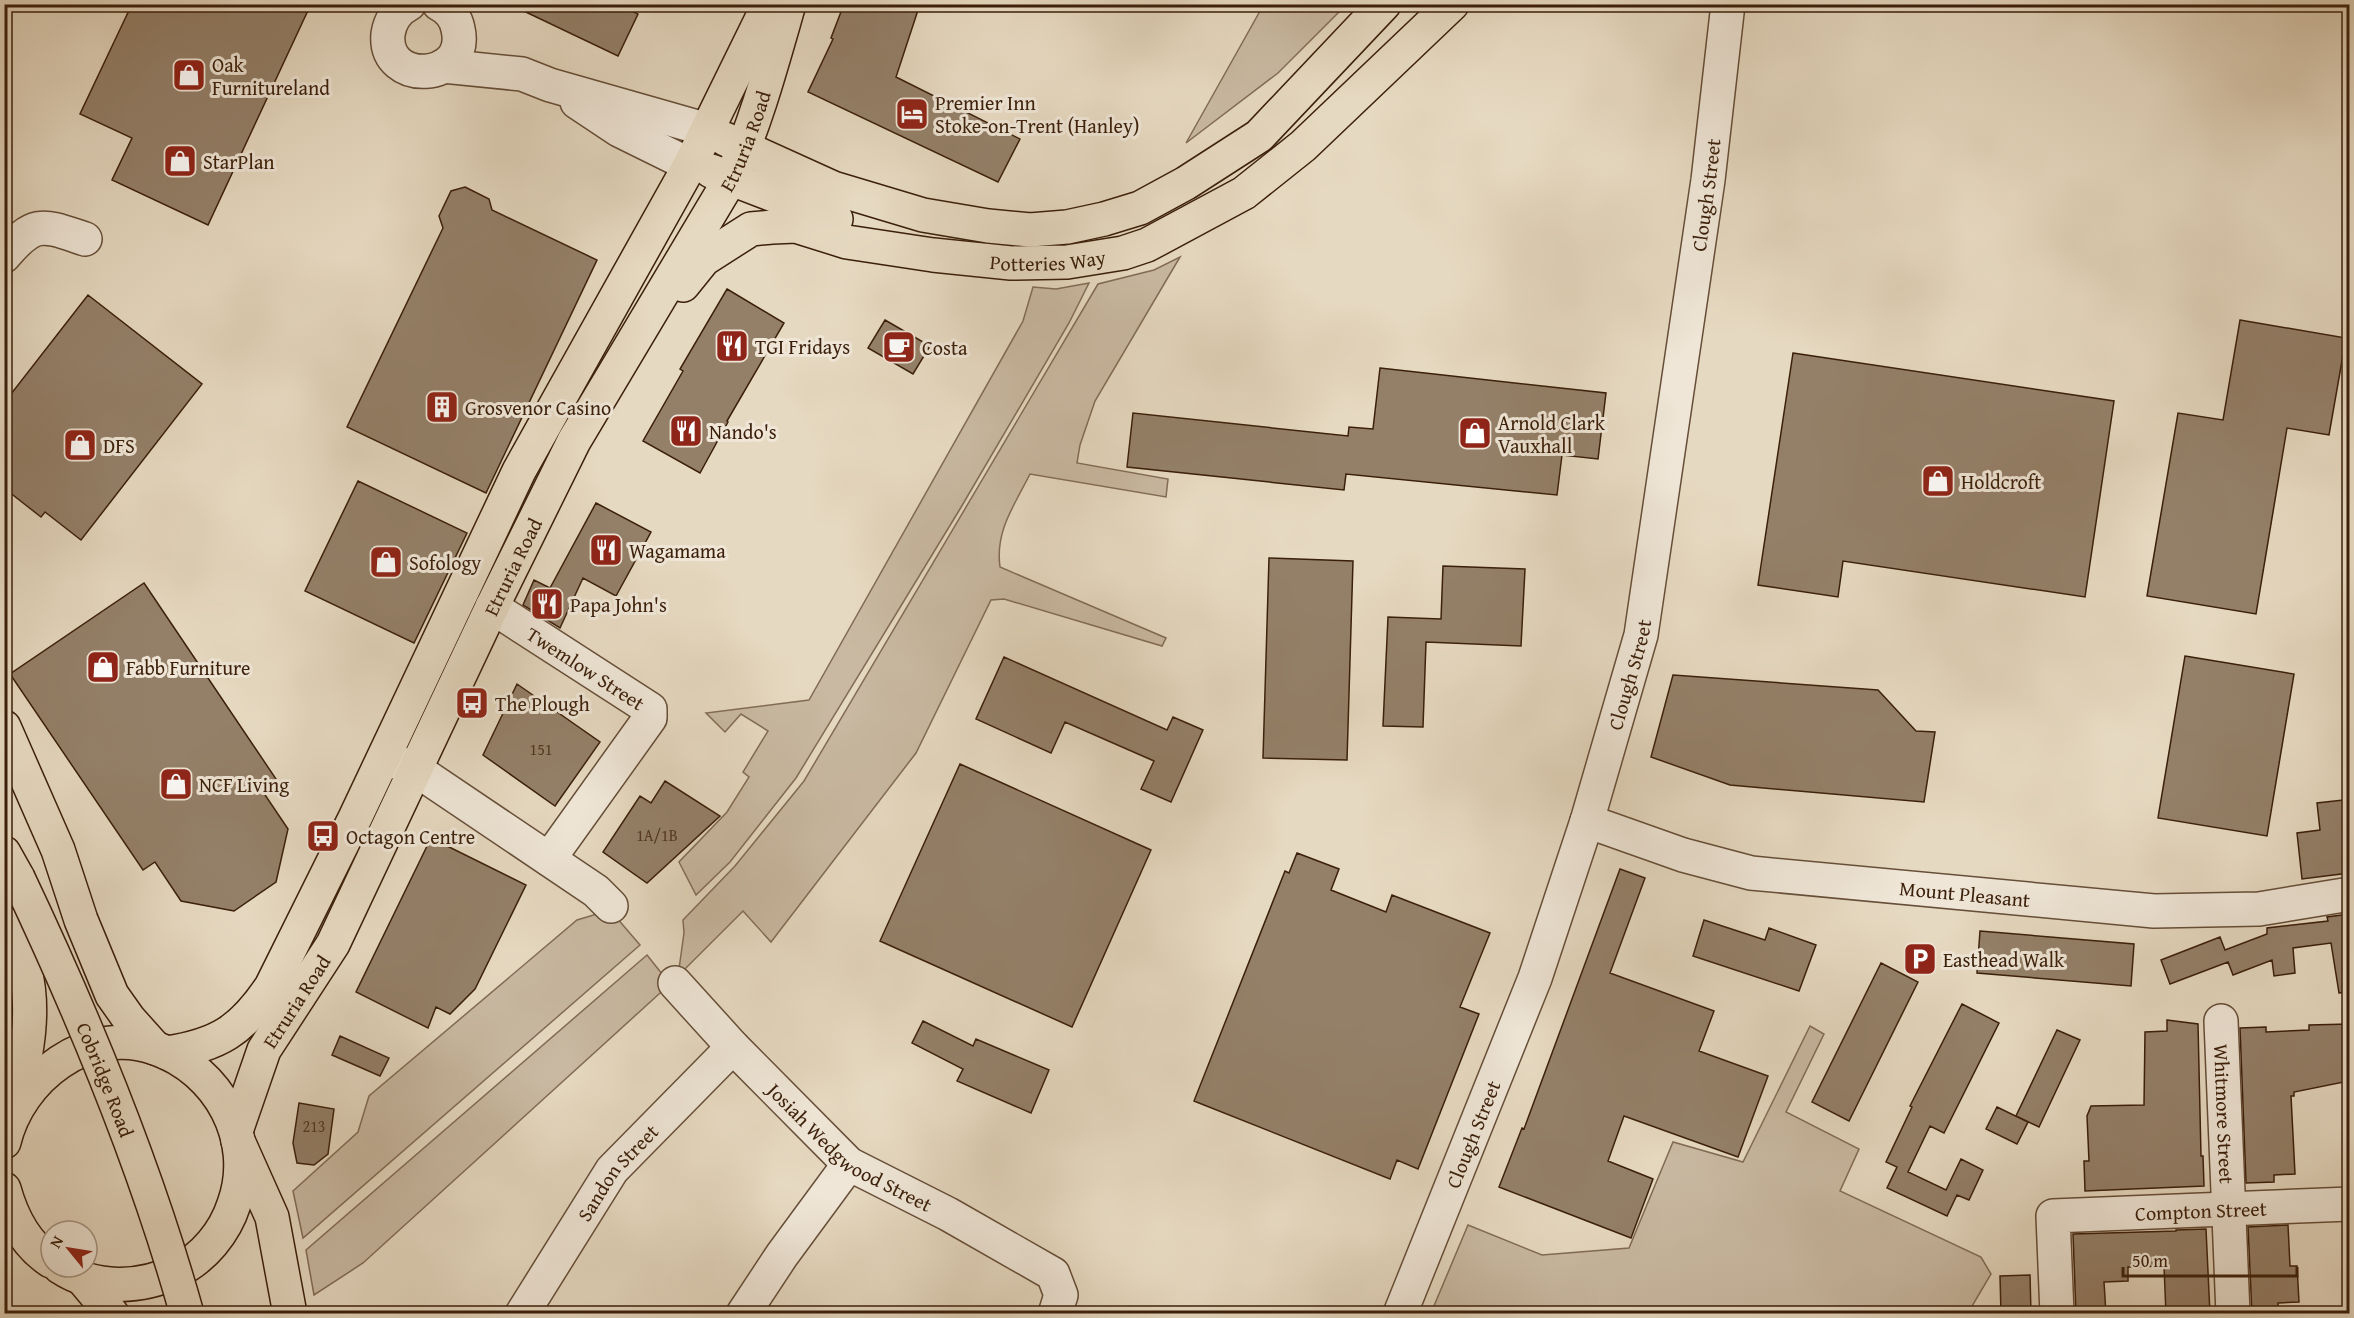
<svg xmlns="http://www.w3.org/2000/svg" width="2354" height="1318" viewBox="0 0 2354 1318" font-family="'Gentium Book Plus',serif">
<rect width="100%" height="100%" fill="#e6d9c1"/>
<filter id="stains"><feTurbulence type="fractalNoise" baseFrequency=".00333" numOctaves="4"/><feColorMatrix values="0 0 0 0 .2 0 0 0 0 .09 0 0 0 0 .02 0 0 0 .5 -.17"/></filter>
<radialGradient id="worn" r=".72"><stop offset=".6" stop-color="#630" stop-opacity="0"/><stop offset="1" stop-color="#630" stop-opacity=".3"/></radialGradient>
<path fill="#c9b9a2" stroke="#826c56" stroke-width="1.5" d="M1264 4 1346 5 1278 73 1186 143Z
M1180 257 1095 401 1080 445 1077 463 1168 479 1166 497 1030 474C1014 506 995 531 1000 567L1166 638 1162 646 1004 599 991 600 916 753 771 942 743 911 678 976 684 933 683 920 735 866 804 781 1098 284 1154 270Z
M1089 283 1069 323 960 509 796 778 730 862 696 895 679 862 727 812 749 777 743 772 768 731 741 714 725 732 706 713 809 700 1023 321 1033 287 1056 289Z
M610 910 640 945 303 1238 293 1191 358 1132 369 1096 577 920Z
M647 955 670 984 363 1263 314 1295 306 1250Z
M1810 1026 1824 1034 1786 1112 1859 1149 1840 1191 1981 1257 1991 1274 1968 1313H1431L1468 1225 1542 1255 1629 1248 1673 1142 1743 1162Z"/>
<path fill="#948069" stroke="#3b1f0a" stroke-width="1.5" d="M132 4H311L208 225 112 180 132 138 80 114Z
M509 4H618L638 14 618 56Z
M844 4H920L896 77 1020 139 998 182 808 92 833 39 831 38Z
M465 187 489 199 492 210 597 260 486 493 347 427 443 228 439 216 451 191Z
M727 289 784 323 727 421 728 422 700 473 643 441 683 371 680 369Z
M88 295 202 384 81 540 45 512 41 517 4 488V403Z
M885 320 930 346 913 374 868 348Z
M2240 320 2346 338 2329 435 2287 428 2256 614 2147 596 2178 413 2223 420Z
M1793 353 2114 401 2085 597 1843 561 1838 597 1758 585Z
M1380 368 1606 393 1598 459 1562 455 1557 495 1346 474 1344 490 1127 467 1133 413 1348 436 1349 427 1373 429Z
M358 481 467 533 414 643 305 591Z
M596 503 651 532 616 596 583 578 560 628 523 605 534 580 550 588Z
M1269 558 1353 561 1347 760 1263 758Z
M1443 566 1525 569 1521 646 1426 642 1423 727 1383 726 1388 617 1441 619Z
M144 583 276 779 261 789 288 829 276 882 234 911 181 901 155 862 143 870 10 674Z
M2185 656 2294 674 2267 836 2158 818Z
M1004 657 1167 730 1173 717 1203 730 1171 802 1141 789 1154 761 1065 722 1051 753 976 719Z
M1673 675 1878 690 1916 731 1935 732 1924 802 1730 785 1651 757Z
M517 684 600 742 555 806 483 755Z
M960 764 1151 850 1072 1027 880 941Z
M665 781 720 816 647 883 603 852 640 796 651 803Z
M2343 800 2349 873 2302 879 2297 833 2320 830 2317 803Z
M431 838 526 885 475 989 450 1014 436 1007 428 1028 356 992Z
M1297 853 1339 869 1331 890 1386 912 1392 895 1490 933 1460 1007 1479 1014 1418 1169 1397 1160 1390 1179 1194 1101 1285 871 1289 873Z
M1620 869 1645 878 1610 973 1714 1011 1699 1051 1768 1076 1738 1157 1624 1116 1608 1161 1653 1179 1631 1238 1499 1187 1522 1128 1524 1129Z
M2349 914V992L2339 993 2331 943 2293 948 2295 973 2274 976 2272 960 2233 975 2228 962 2170 984 2161 960 2220 937 2225 950 2267 934V928L2328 921 2327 917Z
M1704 920 1765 940 1769 928 1816 945 1799 991 1693 956Z
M1980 931 2134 944 2131 986 1977 973Z
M1881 963 1918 982 1849 1121 1812 1102Z
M1962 1004 1999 1023 1944 1133 1930 1126 1908 1172 1946 1190 1961 1159 1983 1170 1969 1200 1957 1195 1947 1216 1887 1188 1897 1167 1886 1162 1912 1107 1910 1106Z
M2167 1020 2198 1024 2201 1156H2203L2204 1186 2085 1191 2084 1161H2089L2087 1116 2091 1106 2144 1105 2145 1032 2167 1031Z
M923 1021 973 1046 976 1039 1049 1070 1031 1113 957 1081 963 1069 912 1043Z
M2349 1024V1081L2294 1092V1096H2291L2295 1174 2274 1175V1182L2246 1183 2240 1028 2266 1027V1032L2309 1030V1025Z
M2057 1030 2080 1040 2039 1127 2016 1116Z
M340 1036 389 1058 380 1076 332 1055Z
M299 1103 334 1109 328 1154 314 1165 297 1163 293 1143Z
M1997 1107 2028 1122 2017 1144 1986 1129Z
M2288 1225 2290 1266H2297L2299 1302 2278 1303V1314H2252L2248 1227Z
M2206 1229 2210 1314H2166L2164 1266 2128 1267V1281L2104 1282 2106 1314H2076L2073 1234 2176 1231V1230Z
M2030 1275 2031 1314H2001L2000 1276Z"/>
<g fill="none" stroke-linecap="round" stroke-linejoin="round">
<g stroke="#664e38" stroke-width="36">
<g id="minor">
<path d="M409 4C397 10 390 21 388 34 383 87 470 82 458 29 456 18 449 9 439 4"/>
<path d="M443 66 522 74 550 85 708 130"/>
<path d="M577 102 619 130 690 165"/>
<path d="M4 256C35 219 43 225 85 239"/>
<path id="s1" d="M492 607 650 709V718L549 859"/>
<path d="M388 759 415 769 596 891 611 906"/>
<path id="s2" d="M1587 821 1683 855 1751 873 2154 911 2259 909 2350 894"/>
<path id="s3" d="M675 983 733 1047 849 1164 948 1214 1053 1274 1061 1295 1055 1314"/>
<path id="s4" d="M2221 1021 2233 1314"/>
<path id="s5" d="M522 1314 612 1170 733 1047"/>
<path d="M743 1314 782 1255 849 1164"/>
<path id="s6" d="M1400 1314 1535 978 1587 821 1641 635 1708 180 1728 4"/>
<path id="s7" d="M2057 1314 2053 1216 2350 1204"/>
</g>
</g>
<g stroke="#3b1f0a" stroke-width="36">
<g id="major">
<path d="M725 139 833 188 923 215 988 226 1030 230 1067 227 1104 219 1140 208 1186 183 1259 136 1384 4"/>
<path d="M711 171 836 219"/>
<path id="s8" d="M683 285 704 259 751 229 772 227 796 226 847 242 933 255 1011 263 1067 262 1123 253 1147 245 1244 193 1303 146 1452 4"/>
<path d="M167 1053C219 1045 242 1030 271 987L355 818 519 471 690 165 769 4"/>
<path id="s9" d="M236 1131 264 1050 333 944 492 607 574 441 731 178C756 123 772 63 789 4"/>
<path d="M4 1142C19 1078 88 1024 155 1048 219 1070 257 1140 234 1204 225 1232 204 1258 177 1271 140 1289 95 1290 60 1267"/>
<path d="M4 1189C12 1218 26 1245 51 1261"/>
</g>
</g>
<g stroke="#3b1f0a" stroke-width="36">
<path id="highway" d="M4 727 58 850 81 920 112 995 129 1019 155 1048
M4 853 18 878
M4 923C11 938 21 954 25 970 37 1018 23 1067 14 1114
M238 1141 272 1217 290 1314
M81 1277 112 1314"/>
</g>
<use href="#minor" stroke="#efe6d7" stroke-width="33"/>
<use href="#major" stroke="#e6d9c1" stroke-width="33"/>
<use href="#highway" stroke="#e6d9c1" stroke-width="33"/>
<g stroke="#3b1f0a" stroke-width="36" stroke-linecap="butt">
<g id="highway-bridge">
<path id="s10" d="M18 878C85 1019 145 1164 187 1314"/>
</g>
</g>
<use href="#highway-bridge" stroke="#e6d9c1" stroke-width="33"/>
</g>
<defs>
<g id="shop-square" transform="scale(1.725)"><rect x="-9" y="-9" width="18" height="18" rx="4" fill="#8f2418" stroke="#efe6d7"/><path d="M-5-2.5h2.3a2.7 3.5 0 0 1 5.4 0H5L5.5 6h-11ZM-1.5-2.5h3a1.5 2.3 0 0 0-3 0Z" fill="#fff"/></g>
<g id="hotel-square" transform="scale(1.725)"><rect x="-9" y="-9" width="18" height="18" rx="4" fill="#8f2418" stroke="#efe6d7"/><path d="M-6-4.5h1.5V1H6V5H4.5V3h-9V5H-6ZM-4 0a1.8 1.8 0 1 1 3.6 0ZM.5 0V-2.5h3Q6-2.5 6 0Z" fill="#fff"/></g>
<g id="restaurant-square" transform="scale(1.725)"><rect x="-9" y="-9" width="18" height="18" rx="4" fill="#8f2418" stroke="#efe6d7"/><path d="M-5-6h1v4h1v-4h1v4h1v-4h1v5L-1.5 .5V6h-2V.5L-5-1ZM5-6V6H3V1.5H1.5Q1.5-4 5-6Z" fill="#fff"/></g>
<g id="cafe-square" transform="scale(1.725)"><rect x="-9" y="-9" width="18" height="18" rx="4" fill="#8f2418" stroke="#efe6d7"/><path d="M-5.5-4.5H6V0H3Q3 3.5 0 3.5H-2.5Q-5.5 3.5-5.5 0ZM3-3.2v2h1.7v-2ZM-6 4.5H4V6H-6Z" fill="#fff"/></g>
<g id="building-square" transform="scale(1.725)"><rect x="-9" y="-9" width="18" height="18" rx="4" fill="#8f2418" stroke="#efe6d7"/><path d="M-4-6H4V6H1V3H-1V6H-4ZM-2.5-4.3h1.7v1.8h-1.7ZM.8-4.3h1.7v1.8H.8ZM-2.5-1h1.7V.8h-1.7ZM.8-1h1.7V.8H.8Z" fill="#fff"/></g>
<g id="bus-square" transform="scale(1.725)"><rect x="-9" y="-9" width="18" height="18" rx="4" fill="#8f2418" stroke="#efe6d7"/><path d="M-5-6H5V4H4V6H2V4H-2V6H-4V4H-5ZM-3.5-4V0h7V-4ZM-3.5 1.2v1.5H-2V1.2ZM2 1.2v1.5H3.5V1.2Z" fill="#fff"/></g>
<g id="parking-square" transform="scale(1.725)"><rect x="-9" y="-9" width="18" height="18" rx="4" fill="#8f2418" stroke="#efe6d7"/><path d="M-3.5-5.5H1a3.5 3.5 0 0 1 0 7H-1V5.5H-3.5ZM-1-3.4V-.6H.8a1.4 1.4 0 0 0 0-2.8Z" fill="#fff"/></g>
</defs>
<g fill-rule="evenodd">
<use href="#shop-square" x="189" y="75"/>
<use href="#hotel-square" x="912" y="114"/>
<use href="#shop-square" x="180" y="161"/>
<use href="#restaurant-square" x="732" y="346"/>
<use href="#cafe-square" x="899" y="347"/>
<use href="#building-square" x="442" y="407"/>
<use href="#restaurant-square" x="686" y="431"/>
<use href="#shop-square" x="1475" y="433"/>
<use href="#shop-square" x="80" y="445"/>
<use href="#shop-square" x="1938" y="481"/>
<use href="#restaurant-square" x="606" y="550"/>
<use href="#shop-square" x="386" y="562"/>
<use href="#restaurant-square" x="547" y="604"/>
<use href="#shop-square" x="103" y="667"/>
<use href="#bus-square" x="472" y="703"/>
<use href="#shop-square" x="176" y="784"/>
<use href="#bus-square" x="323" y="836"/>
<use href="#parking-square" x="1920" y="959"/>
</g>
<g text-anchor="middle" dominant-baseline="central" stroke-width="6" stroke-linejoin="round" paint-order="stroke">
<g font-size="16" fill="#513722">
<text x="541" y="749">151</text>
<text x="657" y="835">1A/1B</text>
<text x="314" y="1126">213</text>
</g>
<g font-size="20" fill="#3b1f0a" stroke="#efe6d7" text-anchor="start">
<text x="212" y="64">Oak<tspan x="212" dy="23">Furnitureland</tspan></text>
<text x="935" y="102">Premier Inn<tspan x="935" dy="23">Stoke-on-Trent (Hanley)</tspan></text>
<text x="203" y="161">StarPlan</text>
<text x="755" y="346">TGI Fridays</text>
<text x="922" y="347">Costa</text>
<text x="465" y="407">Grosvenor Casino</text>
<text x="1498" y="422">Arnold Clark<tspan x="1498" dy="23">Vauxhall</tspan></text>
<text x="709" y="431">Nando's</text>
<text x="103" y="445">DFS</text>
<text x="1961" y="481">Holdcroft</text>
<text x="629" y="550">Wagamama</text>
<text x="409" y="562">Sofology</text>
<text x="570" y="604">Papa John's</text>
<text x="126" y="667">Fabb Furniture</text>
<text x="495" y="703">The Plough</text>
<text x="199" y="784">NCF Living</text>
<text x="346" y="836">Octagon Centre</text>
<text x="1943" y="959">Easthead Walk</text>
</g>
<g font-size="20" fill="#3b1f0a" stroke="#efe6d7">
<text stroke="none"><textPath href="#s9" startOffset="1116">Etruria Road</textPath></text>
<text stroke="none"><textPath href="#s6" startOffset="1166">Clough Street</textPath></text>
<text stroke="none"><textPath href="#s8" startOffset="390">Potteries Way</textPath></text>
<text stroke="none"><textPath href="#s9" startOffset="630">Etruria Road</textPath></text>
<text stroke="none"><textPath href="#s1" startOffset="112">Twemlow Street</textPath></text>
<text stroke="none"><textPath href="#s6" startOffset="680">Clough Street</textPath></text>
<text stroke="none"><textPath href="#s2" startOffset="387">Mount Pleasant</textPath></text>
<text stroke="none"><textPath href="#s9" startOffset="144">Etruria Road</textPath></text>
<text stroke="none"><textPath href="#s10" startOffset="220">Cobridge Road</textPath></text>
<text stroke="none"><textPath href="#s4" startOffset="93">Whitmore Street</textPath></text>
<text stroke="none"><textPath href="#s6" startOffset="194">Clough Street</textPath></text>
<text stroke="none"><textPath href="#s3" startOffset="242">Josiah Wedgwood Street</textPath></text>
<text stroke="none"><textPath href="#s5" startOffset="171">Sandon Street</textPath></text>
<text stroke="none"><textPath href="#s7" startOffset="246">Compton Street</textPath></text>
</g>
</g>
<rect width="2354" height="1318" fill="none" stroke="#e6d9c1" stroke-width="24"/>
<rect x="6" y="6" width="2342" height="1306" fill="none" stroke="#3b1f0a" stroke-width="3"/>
<rect x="12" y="12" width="2330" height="1294" fill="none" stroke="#3b1f0a" stroke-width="1.5"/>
<g transform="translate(69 1249) rotate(300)"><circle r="28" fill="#efe6d7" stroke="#a79685" stroke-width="1.5"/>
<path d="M0-4.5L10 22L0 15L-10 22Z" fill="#8f2418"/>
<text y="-9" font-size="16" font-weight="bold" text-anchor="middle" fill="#3b1f0a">N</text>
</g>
<path d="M2123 1267v9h174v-9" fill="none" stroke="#3b1f0a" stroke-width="3"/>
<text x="2132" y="1267" font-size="18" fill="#3b1f0a" stroke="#efe6d7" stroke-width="4.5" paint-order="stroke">50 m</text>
<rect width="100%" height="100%" filter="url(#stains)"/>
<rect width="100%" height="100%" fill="url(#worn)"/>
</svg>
